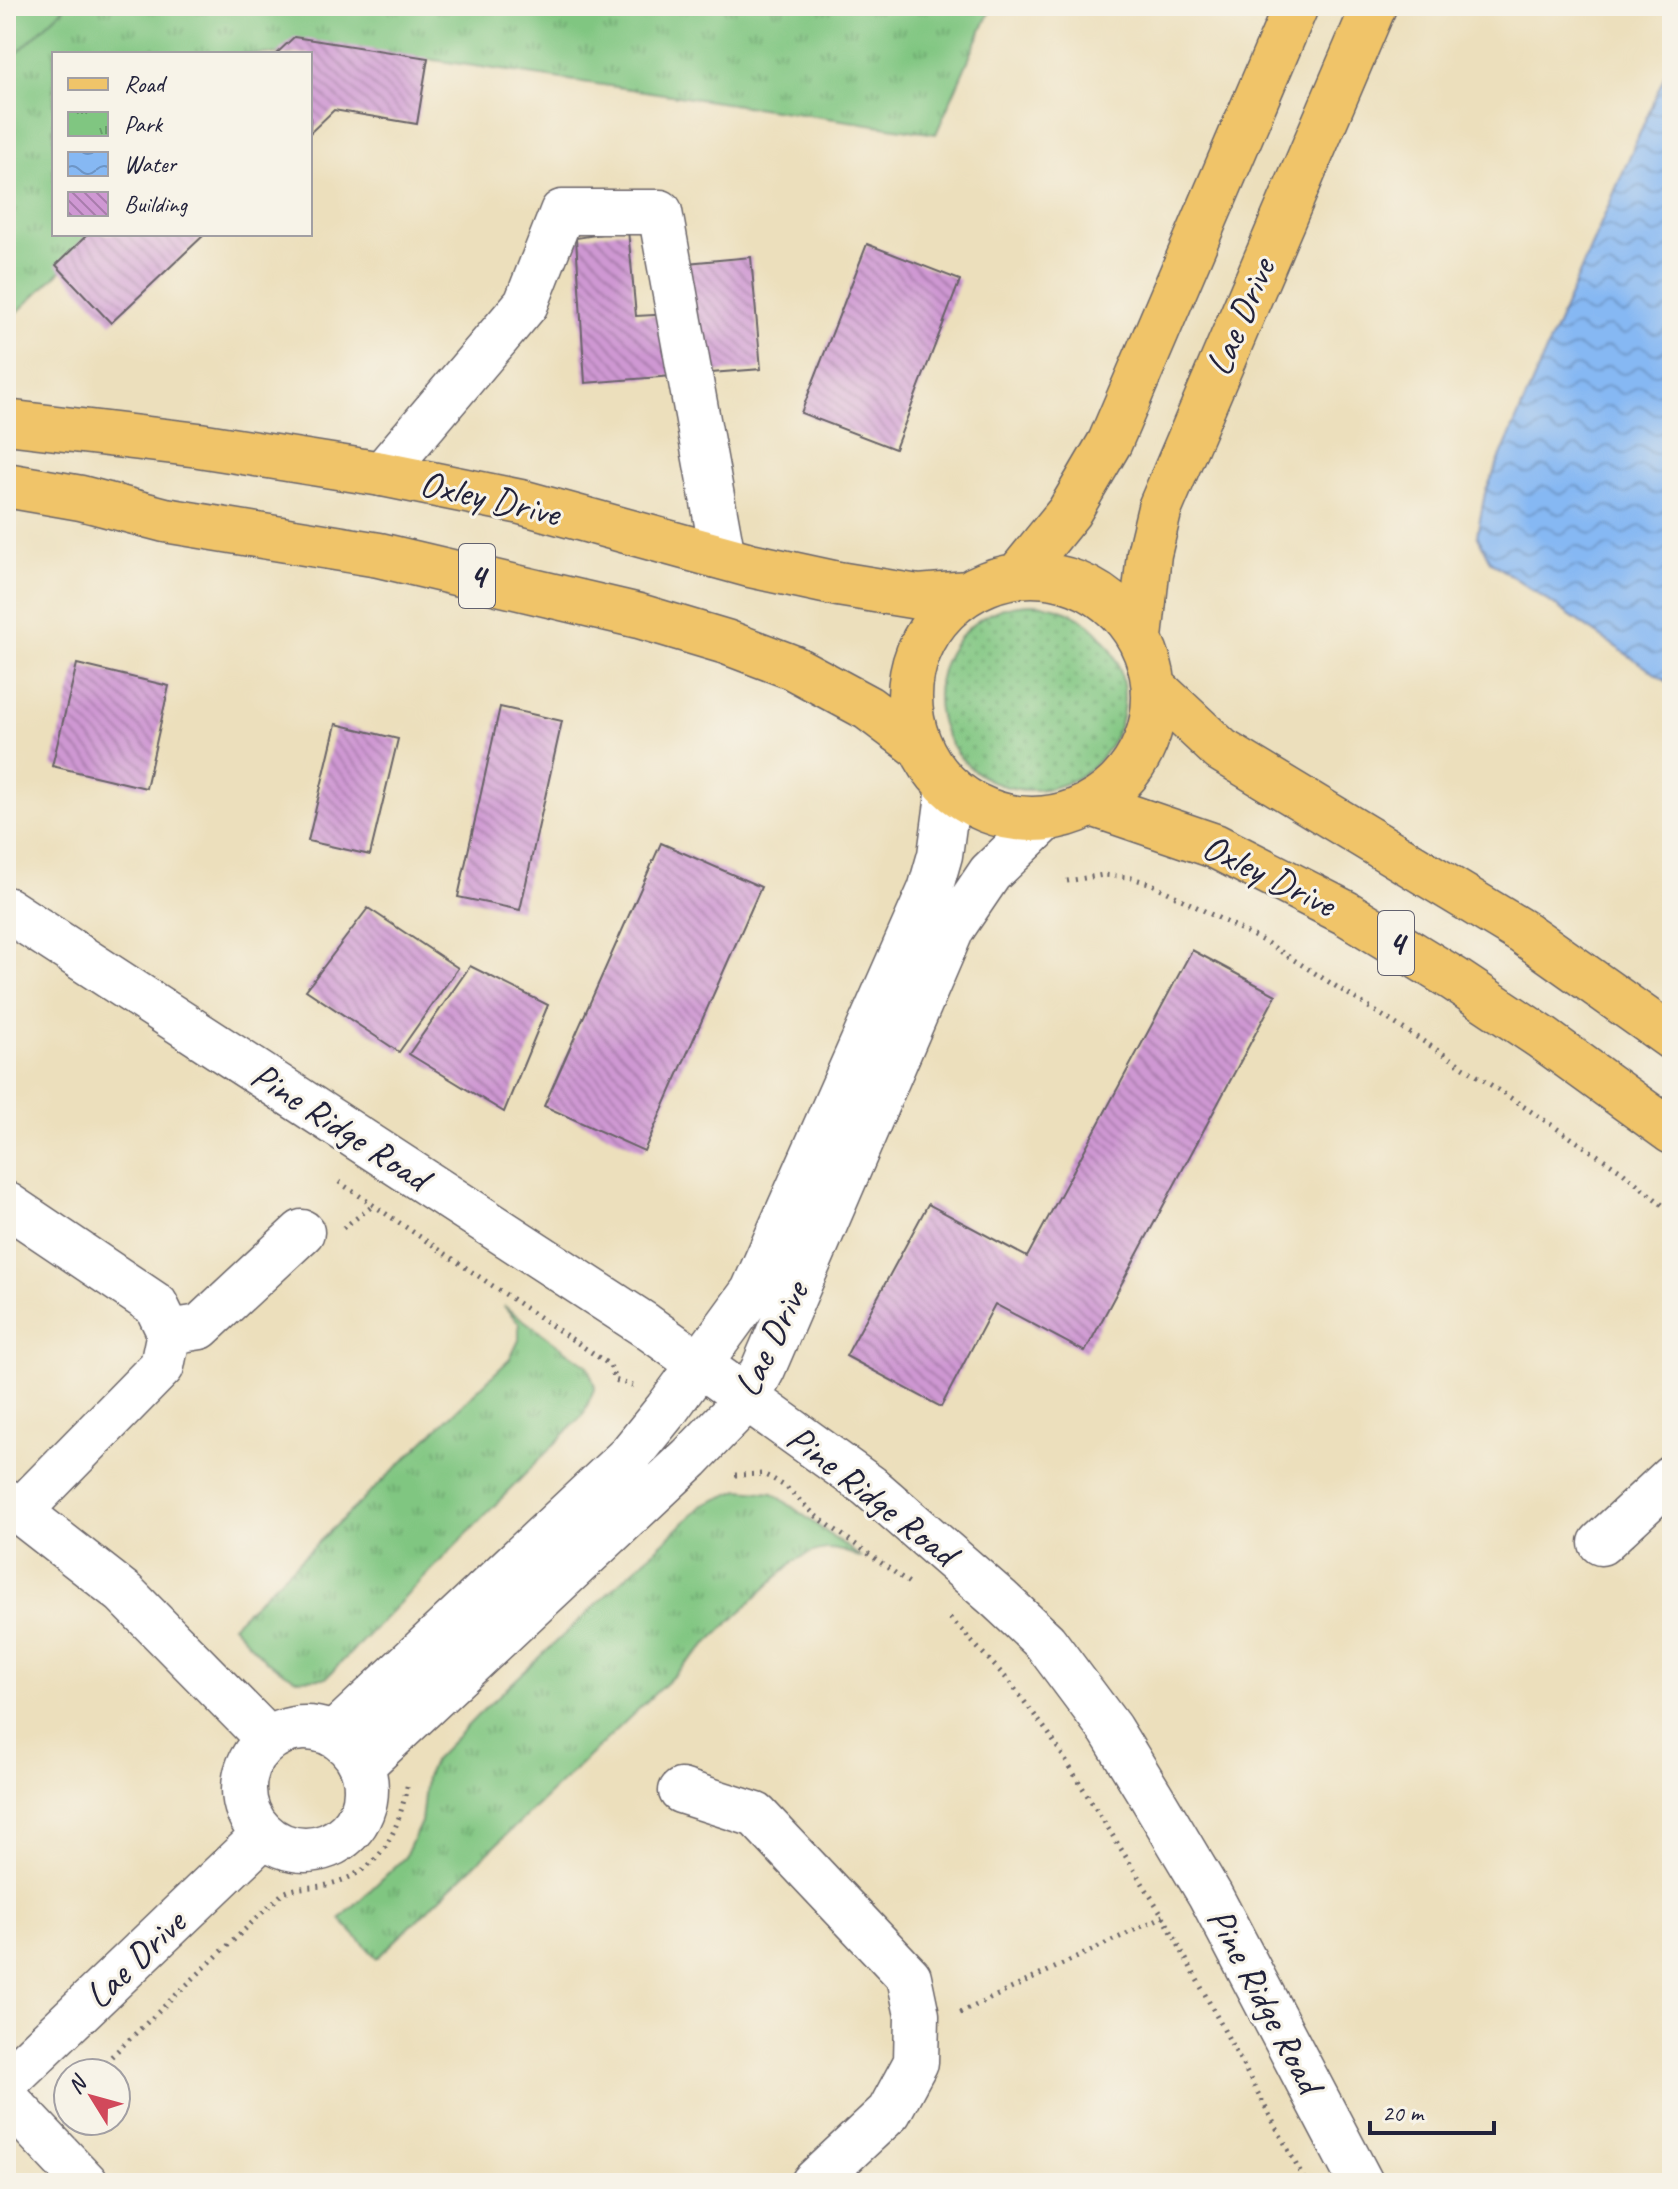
<svg xmlns="http://www.w3.org/2000/svg" width="1678" height="2189" viewBox="0 0 1678 2189" font-family="Caveat,sans-serif">
<defs>
<pattern id="grass-dots" width="8" height="8" patternUnits="userSpaceOnUse" patternTransform="scale(2)"><rect width="8" height="8" fill="#80c681"/><path d="M2 2h.1M6 6h.1" fill="none" stroke="#68a06b" stroke-width="1.8" stroke-linecap="round"/></pattern>
<pattern id="park-tufts" width="24" height="20" patternUnits="userSpaceOnUse" patternTransform="scale(2)"><rect width="24" height="20" fill="#80c681"/><path d="M3 7l-1-3M5 7V3M7 7l1-3M15 17l-1-3M17 17v-4M19 17l1-3" fill="none" stroke="#68a06b"/></pattern>
<pattern id="water-waves" width="16" height="10" patternUnits="userSpaceOnUse" patternTransform="scale(2)"><rect width="16" height="10" fill="#86b8f3"/><path d="M0 5q4-4 8 0t8 0" fill="none" stroke="#6d95c6"/></pattern>
<pattern id="building-back-hatch" width="6" height="6" patternUnits="userSpaceOnUse" patternTransform="scale(2)"><rect width="6" height="6" fill="#cf98d3"/><path d="M-1 5l2 2M0 0l6 6M5-1l2 2" fill="none" stroke="#a87cac"/></pattern>
</defs>
<rect width="100%" height="100%" fill="#f7f3e8"/>
<filter id="ink" filterUnits="userSpaceOnUse"><feTurbulence type="fractalNoise" baseFrequency=".0125" numOctaves="2"/><feDisplacementMap in="SourceGraphic" scale="16" xChannelSelector="R" yChannelSelector="G"/><feConvolveMatrix kernelMatrix="1 2 1 2 8 2 1 2 1" color-interpolation-filters="sRGB"/></filter>
<filter id="wash" filterUnits="userSpaceOnUse"><feTurbulence type="fractalNoise" baseFrequency=".006" numOctaves="4" result="noise"/><feDisplacementMap in="SourceGraphic" scale="32" xChannelSelector="R" yChannelSelector="G"/><feGaussianBlur stdDeviation="1.8" result="paint"/><feColorMatrix in="noise" values="0 0 0 0 0 0 0 0 0 0 0 0 0 0 0 0 0 1.4 0 .05"/><feComposite in="paint" operator="in"/></filter>
<g filter="url(#wash)">
<rect width="100%" height="100%" fill="#ecdfbc"/>
<path fill="url(#grass-dots)" stroke="#51745e" stroke-width="2" d="M938 697a93 93 0 1 1 186 0a93 93 0 1 1-186 0Z"/>
<path fill="url(#park-tufts)" stroke="#51745e" stroke-width="2" d="M6 6H992L936 134 305 41 291 54H54V234H100L6 323Z
M504 1306 588 1366 595 1387 583 1415 326 1678 296 1679 266 1661 232 1625 510 1359 519 1340V1323Z
M740 1490 773 1493 862 1558C832 1546 821 1545 793 1562L377 1958 340 1919 405 1857 421 1822 426 1777 434 1760 479 1714 703 1505Z"/>
<path fill="#80c681" stroke="#51745e" stroke-width="2" d="M6 6H62L64 8 6 64Z"/>
<path fill="url(#water-waves)" stroke="#546d97" stroke-width="2" d="M1672 58V685L1490 561 1477 535 1485 493Z"/>
<g id="blocks">
<path fill="url(#building-back-hatch)" d="M294 37 428 58 417 124 334 110 310 133V54H276Z
M628 230 636 316 692 313 687 263 751 257 761 369 585 383 576 238Z
M88 234H205L111 323 56 265Z
M867 244 960 280 895 449 801 413Z
M77 664 169 686 146 788 52 766Z
M500 707 562 721 520 910 458 897Z
M336 724 398 739 370 855 308 841Z
M661 843 761 887 644 1151 544 1106Z
M368 908 458 968 399 1052 306 990Z
M1192 950 1276 995 1085 1352 995 1304 941 1407 846 1356 928 1204 1027 1257Z
M470 966 548 1005 504 1112 409 1054Z"/>
</g>
</g>
<g filter="url(#ink)">
<use href="#blocks" fill-opacity="0" stroke="#696468" stroke-width="2"/>
<g fill="none" stroke-linecap="round" stroke-linejoin="round">
<g stroke="#696468" stroke-width="47">
<path id="minor" d="M382 474 526 304 562 212H660L723 557
M6 909 645 1325 869 1486 999 1599 1045 1642 1110 1729 1151 1796 1210 1895 1361 2183
M6 1204 156 1305 169 1332 162 1366 20 1511
M169 1332 200 1327 302 1232
M6 1501 124 1593 268 1739
M1601 1543 1672 1477
M244 1789a61 61 0 1 1 122 0a61 61 0 1 1-122 0Z
M334 1734 629 1456 667 1409 753 1291 930 890 940 855 949 788
M362 1765 690 1458 747 1399 763 1369 952 929 990 873 1046 819
M681 1791 756 1815 909 1977 917 2015 916 2062 889 2112 813 2183
M6 2082 264 1835
M6 2098 86 2183"/>
</g>
<g stroke="#696468" stroke-width="47">
<path id="major" d="M6 422 199 445 382 474 521 502 750 565 838 584 918 597 968 593
M6 485 81 498 165 520 379 555 639 616 726 642 792 667 868 708 920 747
M910 697a122 122 0 1 1 244 0a122 122 0 1 1-244 0Z
M1018 575 1069 512 1110 442 1296 6
M1140 638 1149 554 1160 508 1374 6
M1154 687 1221 750 1524 933 1672 1038
M1092 804 1215 846 1346 913 1454 979 1541 1037 1672 1132"/>
</g>
<path stroke="#696468" stroke-width="5" stroke-dasharray="2 6" stroke-linecap="butt" d="M1067 881 1103 875 1128 877 1152 884 1267 943 1456 1062 1623 1172 1672 1213
M339 1182 610 1365 615 1380 633 1386
M343 1228 374 1205
M735 1475 763 1474 773 1479 786 1487 816 1516 912 1585
M950 1618 1008 1680 1049 1734 1163 1916 1306 2183
M960 2013 1164 1916
M94 2073 282 1894C297 1885 314 1889 330 1884 384 1870 398 1831 408 1782"/>
<use href="#minor" stroke="#fff" stroke-width="44"/>
<use href="#major" stroke="#f0c469" stroke-width="44"/>
</g>
</g>
<g text-anchor="middle" dominant-baseline="central" stroke-width="6" stroke-linejoin="round" paint-order="stroke">
<g fill="#f7f3e8" stroke="#62616f" stroke-width="2">
<rect x="459" y="544" width="36" height="64" rx="6"/>
<rect x="1378" y="911" width="36" height="64" rx="6"/>
</g>
<g font-size="36" font-weight="bold" fill="#22223b">
<text x="477" y="576">4</text>
<text x="1396" y="943">4</text>
</g>
<g font-size="38" fill="#22223b" stroke="#f7f3e8">
<text transform="translate(1240 317) rotate(-67)">Lae Drive</text>
<text transform="translate(490 498) rotate(13)">Oxley Drive</text>
<text transform="translate(1269 875) rotate(26)">Oxley Drive</text>
<text transform="translate(340 1126) rotate(33)">Pine Ridge Road</text>
<text transform="translate(771 1339) rotate(-64)">Lae Drive</text>
<text transform="translate(872 1495) rotate(38)">Pine Ridge Road</text>
<text transform="translate(135 1959) rotate(-44)">Lae Drive</text>
<text transform="translate(1265 2000) rotate(62)">Pine Ridge Road</text>
</g>
</g>
<rect width="1678" height="2189" fill="none" stroke="#f7f3e8" stroke-width="32"/>
<rect x="52" y="52" width="260" height="184" fill="#f7f3e8" stroke="#a29fa3" stroke-width="2"/>
<rect x="68" y="78" width="40" height="12" fill="#f0c469" stroke="#a29fa3" stroke-width="2"/>
<text x="124" y="92" font-size="24" fill="#22223b">Road</text>
<rect x="68" y="112" width="40" height="24" fill="url(#park-tufts)" stroke="#a29fa3" stroke-width="2"/>
<text x="124" y="132" font-size="24" fill="#22223b">Park</text>
<rect x="68" y="152" width="40" height="24" fill="url(#water-waves)" stroke="#a29fa3" stroke-width="2"/>
<text x="124" y="172" font-size="24" fill="#22223b">Water</text>
<rect x="68" y="192" width="40" height="24" fill="url(#building-back-hatch)" stroke="#a29fa3" stroke-width="2"/>
<text x="124" y="212" font-size="24" fill="#22223b">Building</text>
<g transform="translate(92 2097) rotate(307)"><circle r="38" fill="#f7f3e8" stroke="#a29fa3" stroke-width="2"/>
<path d="M0-6L14 30L0 20L-14 30Z" fill="#d1495b"/>
<text y="-12" font-size="22" font-weight="bold" text-anchor="middle" fill="#22223b">N</text>
</g>
<path d="M1370 2121v12h124v-12" fill="none" stroke="#22223b" stroke-width="4"/>
<text x="1382" y="2121" font-size="24" fill="#22223b" stroke="#f7f3e8" stroke-width="6" paint-order="stroke">20 m</text>
</svg>
